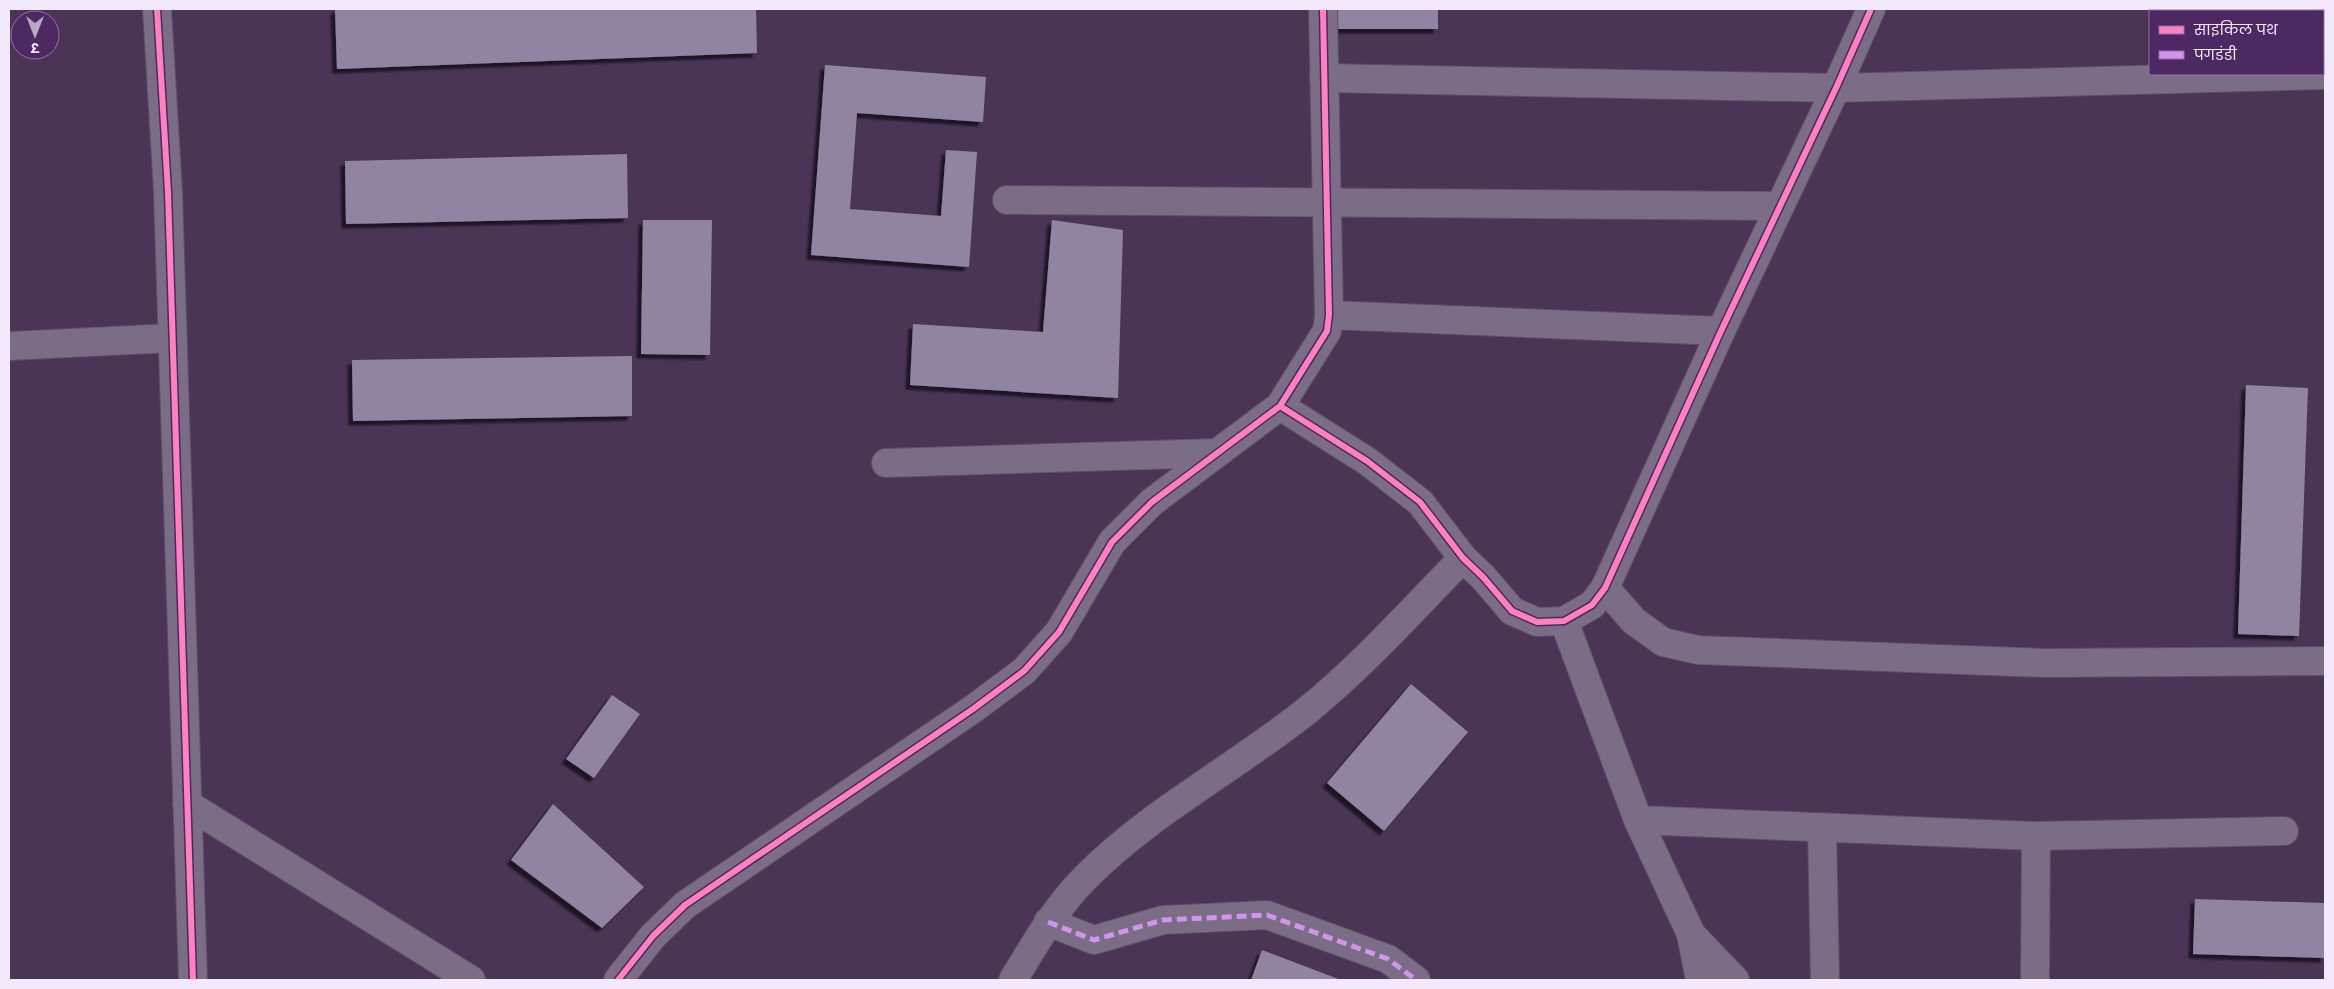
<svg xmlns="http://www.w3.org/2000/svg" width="2334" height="989" viewBox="0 0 2334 989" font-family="Poppins,'Noto Sans Devanagari',sans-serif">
<defs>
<filter id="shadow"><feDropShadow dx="-4.5" dy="4.5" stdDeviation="1" flood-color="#0009"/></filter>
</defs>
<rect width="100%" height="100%" fill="#4a3556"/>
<path fill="#9084a2" filter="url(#shadow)" d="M335 9H756L757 53 337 69Z
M1333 9H1438V29H1333Z
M825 65 986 77 983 122 857 113 850 209 941 216 946 150 977 152 969 267 811 255Z
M627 154 628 218 346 224 345 161Z
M643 220H712L710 355 641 354Z
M1052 220 1123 230 1118 398 910 385 913 324 1043 332Z
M632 356V416L353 421 352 360Z
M2246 385 2308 388 2299 636 2238 634Z
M1411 684 1468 732 1384 831 1327 783Z
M612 695 640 714 594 778 566 759Z
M553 804 644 887 602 928 511 860Z
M2195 899 2325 903V958L2193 954Z
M1262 950 1341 980H1251Z"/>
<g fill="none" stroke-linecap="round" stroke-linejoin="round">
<g stroke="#5f4f68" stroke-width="30">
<path id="minor" d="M157 9 168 192 193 980
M1324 78 1836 88 2325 75
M1007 200 1779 206
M1329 315 1721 331
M9 346 172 338
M886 463 1216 453
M1605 588 1634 621 1663 642 1698 650 2044 663 2325 661
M1564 621 1638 820 1691 934 1700 980
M187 804 471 980
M1638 820 2036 836 2284 831
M1822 827 1825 980
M1048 922 1094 940 1163 920 1267 915 1388 959 1416 980
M1691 934 1735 980
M1013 980C1035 944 1055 908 1085 878 1151 811 1236 768 1309 709 1364 664 1413 609 1463 558
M2035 980 2036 836"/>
</g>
<g stroke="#5f4f68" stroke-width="30">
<path id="tertiary" d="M1280 406 1367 461 1420 502 1463 558 1483 577 1512 611 1537 622 1564 621 1592 605 1605 588 1721 331 1836 88 1871 9
M618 980 653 936 685 905 973 709 1024 671 1059 632 1112 542 1152 502 1280 406 1327 331 1329 315 1323 9"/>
</g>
<use href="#minor" stroke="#7b6d85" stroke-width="28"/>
<use href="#tertiary" stroke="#7b6d85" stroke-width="28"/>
<path stroke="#d193ec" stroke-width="5" stroke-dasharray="10 5" stroke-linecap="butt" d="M1048 922 1094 940 1163 920 1267 915 1388 959 1416 980"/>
<g stroke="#4d2863" stroke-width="9">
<path id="cycleway" d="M157 9 168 192 193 980
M1280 406 1367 461 1420 502 1463 558 1483 577 1512 611 1537 622 1564 621 1592 605 1605 588 1721 331 1836 88 1871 9
M618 980 653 936 685 905 973 709 1024 671 1059 632 1112 542 1152 502 1280 406 1327 331 1329 315 1323 9"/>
</g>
<use href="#cycleway" stroke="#ff80c0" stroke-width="6"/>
</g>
<rect width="2334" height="989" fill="none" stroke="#f4e8fd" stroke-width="20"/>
<rect x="2149" y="10" width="175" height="65" fill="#4d2863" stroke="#9075a1"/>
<rect x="2159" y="26" width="25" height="8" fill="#ff80c0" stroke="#9075a1"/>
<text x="2194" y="35" font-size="15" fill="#f4e8fd">साइकिल पथ</text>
<rect x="2159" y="51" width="25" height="8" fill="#d193ec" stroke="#9075a1"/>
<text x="2194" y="60" font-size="15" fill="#f4e8fd">पगडंडी</text>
<g transform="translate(35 35) rotate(180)"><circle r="24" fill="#4d2863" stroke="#9075a1"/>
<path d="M0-4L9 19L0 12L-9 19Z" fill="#b8a9c3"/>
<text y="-8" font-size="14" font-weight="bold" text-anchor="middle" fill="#f4e8fd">उ</text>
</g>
</svg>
